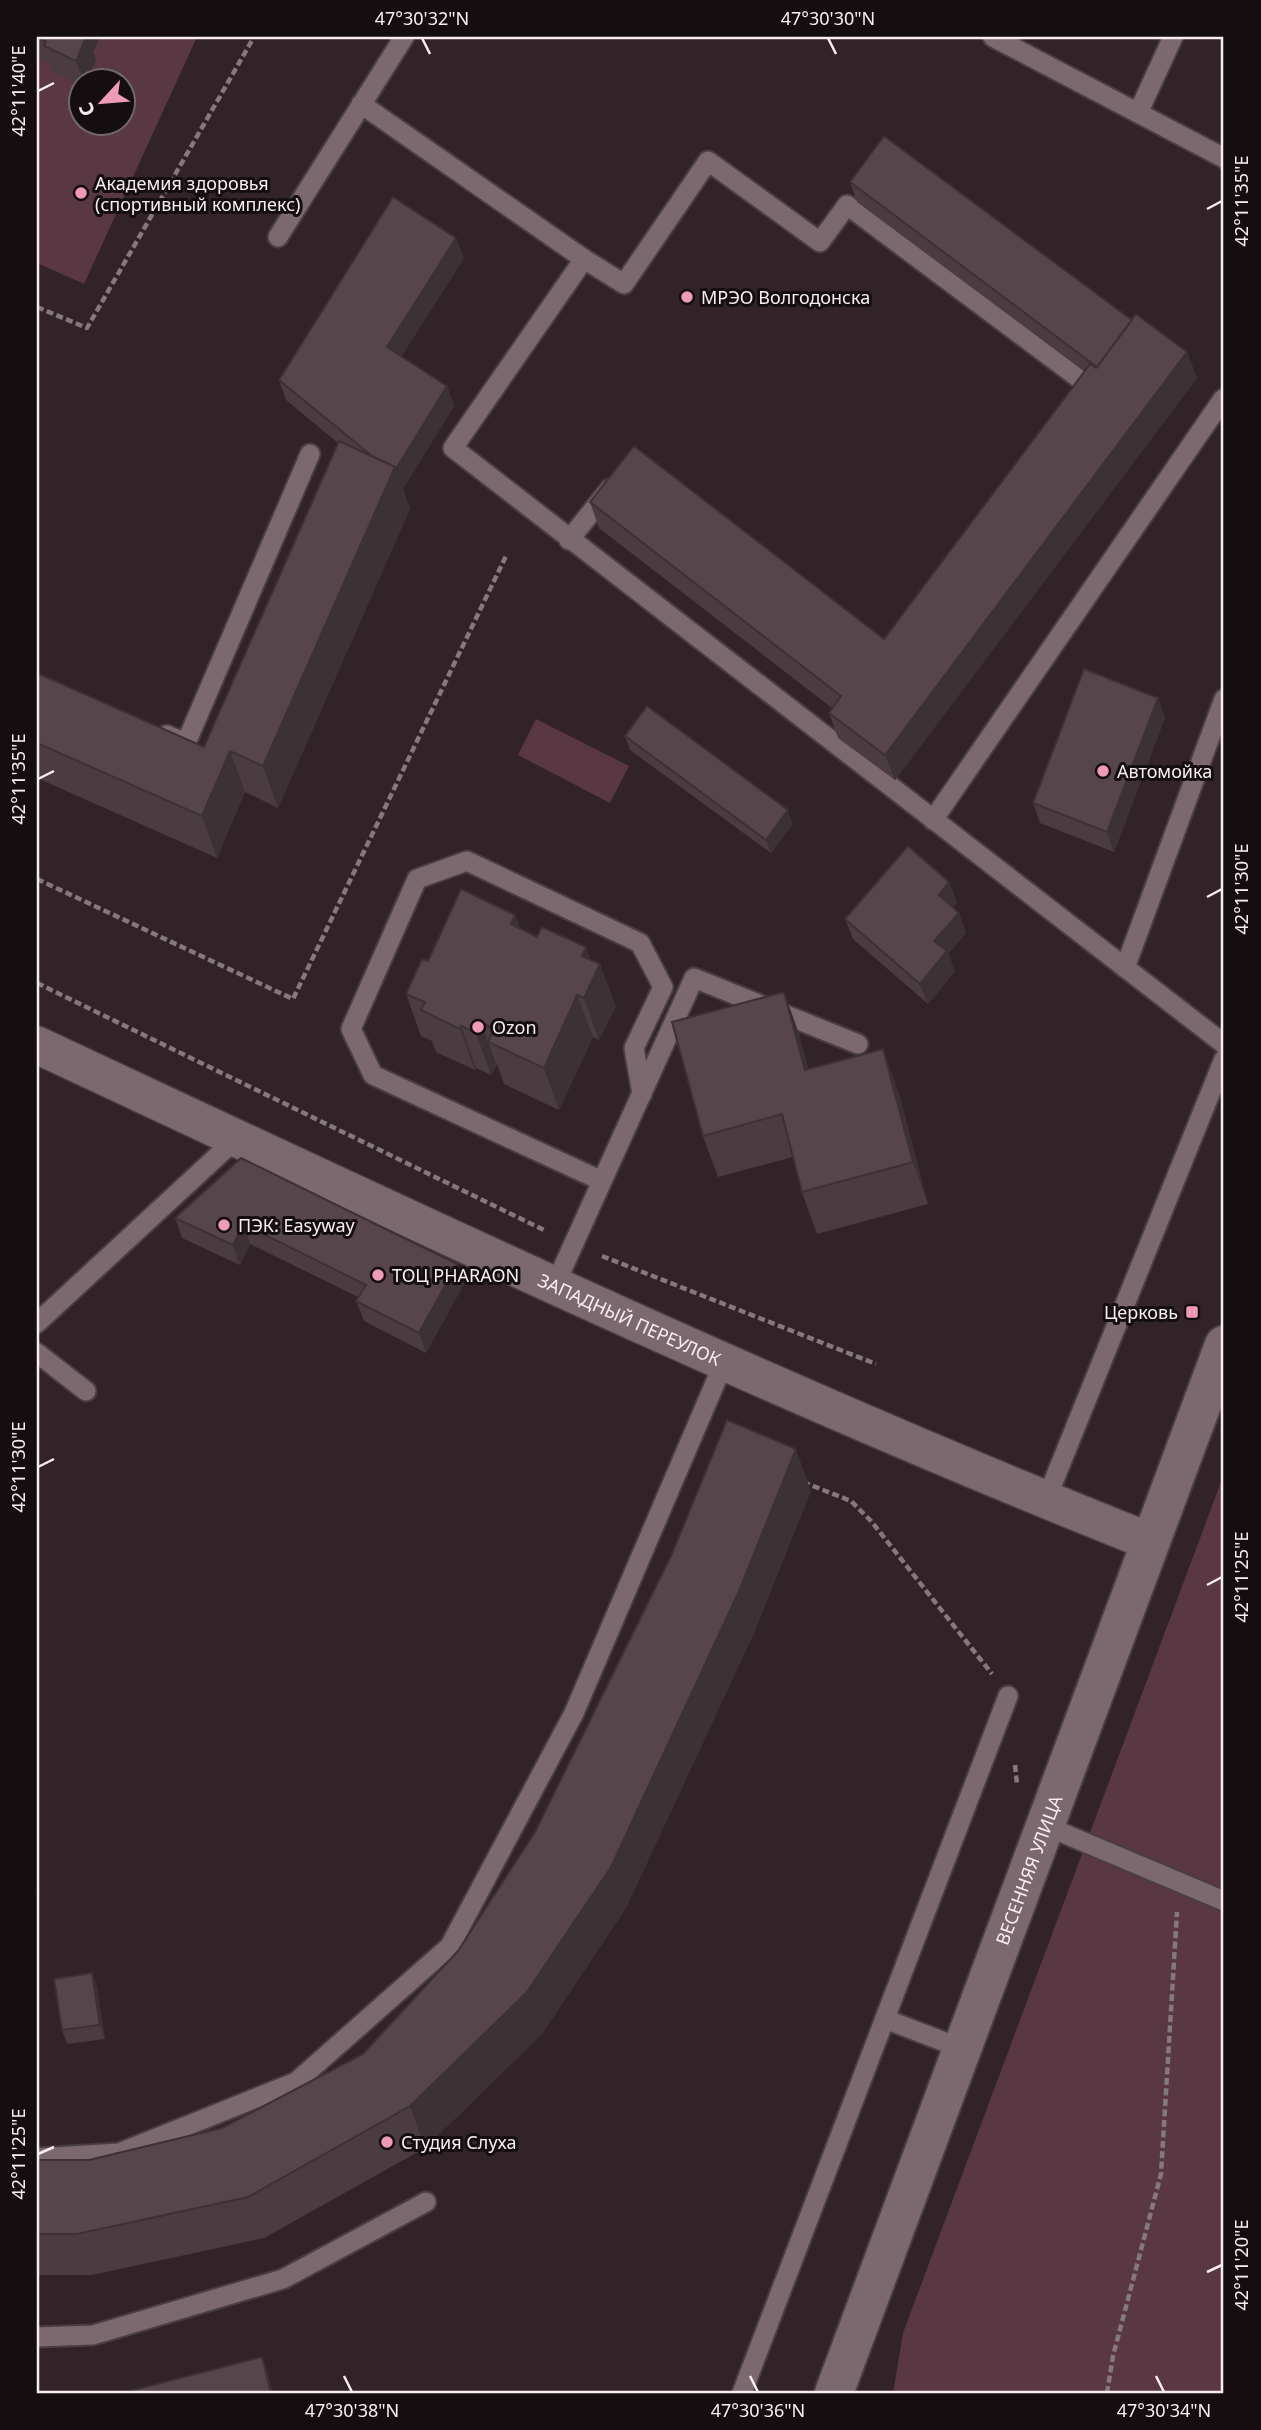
<svg xmlns="http://www.w3.org/2000/svg" width="1261" height="2430" viewBox="0 0 1261 2430" font-family="'Noto Sans',sans-serif">
<rect width="100%" height="100%" fill="#312328"/>
<path fill="#593743" fill-rule="evenodd" d="M37 37H197L84 284 37 263ZM80 80H122V122H80Z
M536 719 629 766 610 803 518 755Z
M1224 1474V2393H893L903 2333Z"/>
<g fill="none" stroke-linecap="round" stroke-linejoin="round">
<g stroke="#4a3e42" stroke-width="23">
<path id="service" d="M993 37 1224 158
M361 104 584 259 453 448 1224 1044
M1138 113 1173 37
M278 237 404 37
M584 259 624 284 708 161 820 242 847 205 1092 388 1086 397
M569 540 610 489
M167 735 186 743 310 454
M933 820 1223 399
M1125 968 1224 699
M602 1181 373 1075 351 1029 417 879 467 861 640 943 663 987 634 1048 642 1094
M555 1285 694 978 858 1044
M37 1323 237 1138
M37 1353 86 1391
M1046 1500 1224 1059
M1046 1826 1224 1901
M885 2019 963 2049
M37 2158 119 2153 296 2082 450 1946 574 1713 725 1360
M37 2337 93 2335 283 2279 426 2202
M742 2393 1008 1696"/>
</g>
<g stroke="#4a3e42" stroke-width="40">
<g id="minor">
<path id="s1" d="M37 1045C405 1217 773 1392 1151 1542"/>
</g>
</g>
<g stroke="#4a3e42" stroke-width="42">
<g id="tertiary">
<path id="s2" d="M834 2393 1224 1345"/>
</g>
</g>
<path stroke="#85797d" stroke-width="4.5" stroke-dasharray="7 3.5" stroke-linecap="butt" d="M37 307 87 328 254 37
M37 879 293 999 506 556
M37 983 546 1231
M602 1256 876 1364
M803 1482 851 1501 871 1521 992 1674
M1015 1765 1017 1784
M1107 2393 1113 2356 1161 2174 1177 1912"/>
<use href="#service" stroke="#7b696f" stroke-width="19"/>
<use href="#minor" stroke="#7b696f" stroke-width="37"/>
<use href="#tertiary" stroke="#7b696f" stroke-width="38"/>
</g>
<path fill="#4a3c40" d="M37 37H100L93 52 96 61 88 80H80V84L53 72 50 64 37 58Z
M850 182 1132 320 1187 352 1197 378 895 780 838 738 829 713 832 708 599 528 590 502 884 639 1085 372 857 202Z
M464 258 401 357 447 386 454 406 403 489 410 509 278 808 245 792 217 858 37 778V673L204 747 338 443 286 400 279 380Z
M1158 698 1165 718 1114 852 1040 823 1033 803Z
M625 736 793 824 771 853 630 750Z
M949 882 957 902 953 907 959 913 966 933 948 954 955 971 928 1004 853 939 845 919Z
M515 915 520 929 537 937 586 947 590 960 616 1006 599 1040 593 1037 559 1110 504 1084 497 1064 491 1075 476 1068 475 1070 436 1052 432 1041 421 1036 406 994 428 961Z
M784 992 799 1034 808 1069 898 1090 928 1204 817 1234 802 1192 793 1157 718 1177 703 1136Z
M241 1158 464 1284 426 1353 364 1321 356 1301 358 1297 250 1244 240 1265 182 1238 175 1218Z
M811 1491 754 1633 626 1908 542 2034 425 2148 264 2238 92 2275H37V2160H89L222 2128 363 2054 458 1951Z
M92 1973 97 1987 105 2039 67 2044 62 2030Z"/>
<path fill="#3c3134" d="M83 37H100L93 52 96 61 88 80H83L76 61Z
M456 238 464 258 394 368 387 347Z
M1187 352 1197 378 895 780 885 755Z
M447 386 454 406 403 489 410 509 278 808 263 766 395 467Z
M1158 698 1165 718 1114 852 1107 832Z
M230 751 245 792 217 858 202 816Z
M788 810 793 824 771 853 766 840Z
M949 882 957 902 946 915 939 895Z
M959 913 966 933 948 954 955 971 928 1004 920 984 934 941Z
M515 915 530 956 511 924Z
M586 947 595 974 600 964 616 1006 599 1040 584 998 582 956Z
M784 992 799 1034 820 1111 805 1070Z
M577 995 593 1037 559 1110 544 1068Z
M481 1022 496 1064 491 1075 476 1033Z
M461 1026 476 1068 475 1070 460 1029Z
M883 1049 898 1090 928 1204 913 1162Z
M243 1224 250 1244 240 1265 233 1245Z
M457 1264 464 1284 426 1353 419 1333Z
M796 1449 811 1491 754 1633 626 1908 542 2034 425 2148 410 2106Z
M37 1883 40 1891 37 1906Z
M92 1973 97 1987 105 2039 100 2025Z
M262 2357 269 2377 273 2393H271Z"/>
<path fill="#56464b" stroke="#3c3134" stroke-width="2" d="M37 37H86L76 61 44 46 46 41Z
M884 136 1132 320 1097 367 850 182Z
M393 197 456 238 387 347 447 386 396 469 395 467 372 456 279 380Z
M1136 314 1187 352 885 755 829 713 841 696 590 502 634 446 884 639 1090 364 1096 368Z
M339 441 395 467 263 766 230 751 202 816 37 743V673L204 747Z
M1084 669 1158 698 1107 832 1033 803Z
M647 706 788 810 766 840 625 736Z
M908 846 949 882 939 895 959 913 934 941 947 951 920 984 845 919Z
M461 889 515 915 511 924 537 937 542 927 586 947 582 956 600 964 584 998 577 995 544 1068 488 1042 494 1029 481 1022 476 1033 461 1026 460 1029 421 1010 425 1002 406 994 422 959 428 961Z
M784 992 805 1070 883 1049 913 1162 802 1192 782 1114 703 1136 672 1022Z
M241 1158 457 1264 419 1333 356 1301 366 1285 243 1224 233 1245 175 1218Z
M727 1420 796 1449 739 1591 611 1867 527 1992 410 2106 248 2197 77 2234H37V2160H89L222 2128 363 2054 458 1951 535 1832 671 1556Z
M92 1973 100 2025 62 2030 54 1979Z
M262 2357 271 2393H131L130 2391Z"/>
<path fill="none" stroke="#f8eef1" stroke-width="2.5" d="M422 38 430 54M828 38 836 54M38 91 54 83M1207 209 1222 201M38 779 54 771M1207 897 1222 889M38 1467 54 1459M1207 1585 1222 1577M38 2154 54 2147M1207 2272 1222 2265M344 2376 352 2392M750 2376 758 2392M1156 2376 1164 2392"/>
<g fill="#ef9ab8" stroke="#150e11" stroke-width="2.5">
<circle cx="81" cy="193" r="7"/>
<circle cx="687" cy="297" r="7"/>
<circle cx="1103" cy="771" r="7"/>
<circle cx="478" cy="1027" r="7"/>
<circle cx="224" cy="1225" r="7"/>
<circle cx="378" cy="1275" r="7"/>
<rect x="1185" y="1305" width="14" height="14" rx="3.5"/>
<circle cx="387" cy="2142" r="7"/>
</g>
<g text-anchor="middle" dominant-baseline="central" stroke-width="6" stroke-linejoin="round" paint-order="stroke">
<g font-size="18" fill="#f8eef1" stroke="#150e11" text-anchor="start">
<text x="95" y="183">Академия здоровья<tspan x="95" dy="21">(спортивный комплекс)</tspan></text>
<text x="701" y="297">МРЭО Волгодонска</text>
<text x="1117" y="771">Автомойка</text>
<text x="492" y="1027">Ozon</text>
<text x="238" y="1225">ПЭК: Easyway</text>
<text x="392" y="1275">ТОЦ PHARAON</text>
<text x="1178" y="1312" text-anchor="end">Церковь</text>
<text x="401" y="2142">Студия Слуха</text>
</g>
<g font-size="18" fill="#f8eef1" stroke="#150e11">
<text stroke="none"><textPath href="#s1" startOffset="653">ЗАПАДНЫЙ ПЕРЕУЛОК</textPath></text>
<text stroke="none"><textPath href="#s2" startOffset="558">ВЕСЕННЯЯ УЛИЦА</textPath></text>
</g>
</g>
<rect width="1261" height="2430" fill="none" stroke="#150e11" stroke-width="77"/>
<g transform="translate(102 102) rotate(244)"><circle r="33" fill="#150e11" stroke="#70686b" stroke-width="2"/>
<path d="M0-5L12 26L0 18L-12 26Z" fill="#ef9ab8"/>
<text y="-10" font-size="19" font-weight="bold" text-anchor="middle" fill="#f8eef1">С</text>
</g>
<rect x="38" y="38" width="1184" height="2354" fill="none" stroke="#f8eef1" stroke-width="2.5"/>
<g font-size="18" text-anchor="middle" fill="#f8eef1">
<text x="422" y="25">47°30'32"N</text>
<text x="828" y="25">47°30'30"N</text>
<text transform="translate(19 91) rotate(-90)" y="6">42°11'40"E</text>
<text transform="translate(1242 201) rotate(-90)" y="6">42°11'35"E</text>
<text transform="translate(19 779) rotate(-90)" y="6">42°11'35"E</text>
<text transform="translate(1242 889) rotate(-90)" y="6">42°11'30"E</text>
<text transform="translate(19 1467) rotate(-90)" y="6">42°11'30"E</text>
<text transform="translate(1242 1577) rotate(-90)" y="6">42°11'25"E</text>
<text transform="translate(19 2154) rotate(-90)" y="6">42°11'25"E</text>
<text transform="translate(1242 2265) rotate(-90)" y="6">42°11'20"E</text>
<text x="352" y="2417">47°30'38"N</text>
<text x="758" y="2417">47°30'36"N</text>
<text x="1164" y="2417">47°30'34"N</text>
</g>
</svg>
